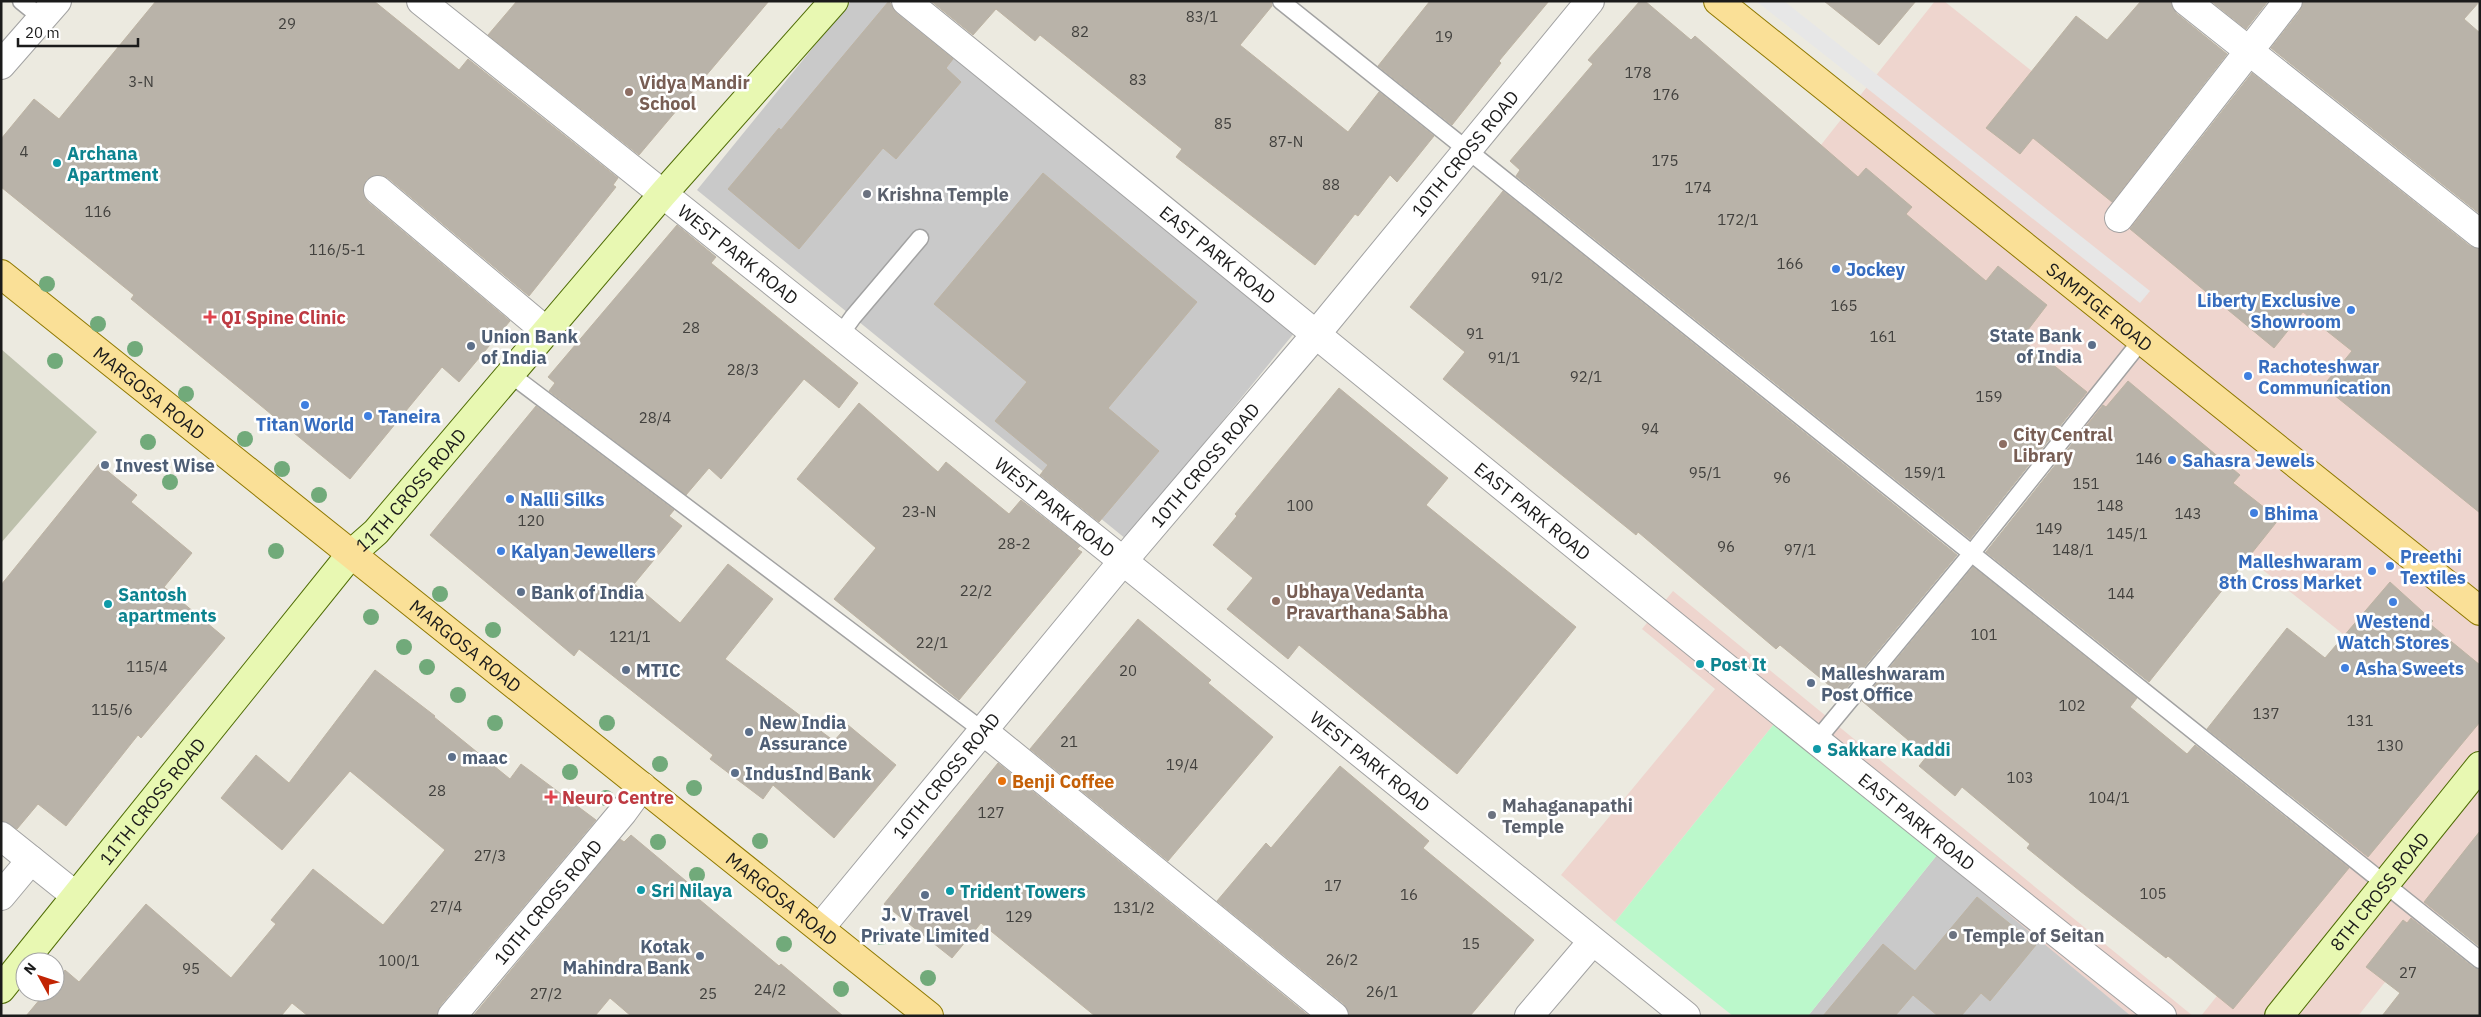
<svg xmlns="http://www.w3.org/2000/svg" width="2481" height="1017" viewBox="0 0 2481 1017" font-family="'IBM Plex Sans',sans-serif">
<rect width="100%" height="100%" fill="#eceae0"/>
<path fill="#eed5ce" d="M1935 1H1944L2480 428V863L2358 1016H2201L2442 713 1786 189Z
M1673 591 2193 1016H2131L1774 724 1615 922 1561 875 1715 689 1642 629Z"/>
<path fill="#c9c9c9" d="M851 1H887L1295 332 1126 539 697 190Z
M1937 855 2131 1016H1808Z"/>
<path fill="#bdc0ac" d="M1 349 97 432 1 543Z"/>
<path fill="#bbf8cb" d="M1774 724 1937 855 1808 1016H1733L1615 922Z"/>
<path fill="#e7e7e7" d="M1756 1H1784L2150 291 2140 303Z"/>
<path fill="#b9b3a9" stroke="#bdb3a3" d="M156 1H374L459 70 468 59 618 178 613 185 616 187 529 296 388 178 380 175 372 176 366 180 363 188 364 196 368 202 510 321 459 382 442 367 350 479 131 299 134 295 1 187V139L34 99 59 119Z
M517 1H769L639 155 488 35Z
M889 1 896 13 953 59 946 68 961 82 896 159 883 148 799 249 728 189 779 128 781 130Z
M931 1H1271L1272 6 1240 45 1348 132 1379 92 1434 136 1397 182 1390 175 1358 216 1355 214 1315 265 1176 157 1182 149 1040 35 1035 41 996 9 973 35Z
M1430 1H1549L1499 61 1501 63 1452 125 1378 66Z
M1640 1H1645L1691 40 1695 36 1858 177 1866 168 1912 207 1906 214 1986 281 1998 266 2047 305 2021 339 2087 392 1970 539 1516 176 1520 170 1510 161 1593 64 1588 60Z
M1824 1H1916L1879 45Z
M2141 1H2171L2176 13 2227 54 2112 202 2033 138 2020 154 1986 128 2076 16 2107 40Z
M2211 1H2268L2246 29Z
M2303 1H2480L2464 19 2480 33V214L2271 48 2300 11Z
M2252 73 2470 246 2480 249V513L2323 386 2352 351 2303 312 2274 348 2130 229Z
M1043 173 1197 302 1108 408 1159 451 1099 522 1040 475 1048 465 995 421 1027 382 934 304Z
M1503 191 1957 555 1841 695 1780 645 1776 649 1638 532 1636 535 1443 379 1465 352 1410 307Z
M677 225 716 257 711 263 858 383 839 408 804 379 721 479 709 468 686 495 549 391 555 383 548 377Z
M2128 381 2240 475 2233 483 2279 519 2149 682 1986 552 2103 405 2106 407Z
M1339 388 1448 478 1426 505 1576 627 1457 774 1299 645 1288 659 1227 609 1253 578 1213 545 1237 516 1235 514Z
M859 403 938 472 946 462 1009 514 1021 500 1080 546 1077 549 1082 552 959 700 834 599 876 548 797 479Z
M536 406 674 510 669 516 682 526 634 584 680 623 728 564 773 599 725 659 834 741 848 725 896 765 834 838 773 785 763 799 710 759 713 755 579 649 574 656 430 535Z
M99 464 137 495 131 502 192 553 164 587 225 638 141 738 138 735 66 826 38 804 17 829 1 821V585Z
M1973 567 2137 698 2130 707 2187 754 2195 745 2349 868 2233 1009 2168 956 2166 958 2080 891 2027 848 2030 844 1962 787 1955 796 1919 766 1927 756 1862 701Z
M2390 582 2433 621 2430 624 2480 665V722L2368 857 2207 729 2287 628 2325 658Z
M1138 619 1211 680 1208 683 1273 737 1168 861 1030 749Z
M375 670 435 716 434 717 510 779 521 764 596 820 440 1006 437 1016H308L292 1003 281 1016H26L46 992H55V981L65 970 79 982 146 904 231 978 276 924 271 920 313 869 383 925 445 850 350 771 282 850 221 798 256 755 289 783Z
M998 763 1309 1016H1095L981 923 952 958 884 904Z
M1340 766 1429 841 1423 848 1534 940 1470 1016H1349L1344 1004 1217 901 1266 843 1271 848Z
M2480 831V947L2424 902Z
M631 835 698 891 694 895 779 966 781 964 843 1016H631L610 998 595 1016H473L620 839 624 842Z
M1977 897 2036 945 1990 1001 1981 993 1961 1016H1938L1913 995 1895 1016H1823L1883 944 1915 971Z
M2411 918 2474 968 2480 970V1016H2382L2400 993 2366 967 2403 920 2407 923Z"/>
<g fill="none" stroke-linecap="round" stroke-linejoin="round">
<g stroke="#a2a2a2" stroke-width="19">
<path id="lane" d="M21 1 42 18
M1281 1 2480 960
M840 335 853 317 920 238
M510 374 982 730
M1816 741 1971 554 2141 341"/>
</g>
<g stroke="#a2a2a2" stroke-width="30">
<g id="street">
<path id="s1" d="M421 1 1123 561 1686 1016"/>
<path id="s2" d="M906 1C1324 339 1739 683 2162 1016"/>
<path d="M2186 1 2480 234"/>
<path d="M1 65 57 1"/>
<path d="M378 190 546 331"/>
<path d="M2119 218 2288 1"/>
<path d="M982 730 1334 1016"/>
<path d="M1 836 76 896"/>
<path d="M1 896 31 860"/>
<path id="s3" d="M820 928 1123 561 1317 333 1590 1"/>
<path id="s4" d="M452 1016 623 812 642 786"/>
<path d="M1529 1016 1592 942"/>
</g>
</g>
<g stroke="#506d06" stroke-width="30">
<g id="secondary">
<path id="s5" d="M1 989 351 554 376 532 662 195 834 1"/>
<path id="s6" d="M2279 1016 2480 766"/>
</g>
</g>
<g stroke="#8f7902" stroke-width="30">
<g id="primary">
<path id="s7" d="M1718 1 2480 611"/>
<path id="s8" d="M1 274 929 1016"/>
</g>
</g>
<use href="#lane" stroke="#fff" stroke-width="16"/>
<use href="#street" stroke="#fff" stroke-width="28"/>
<use href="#secondary" stroke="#e8f8b2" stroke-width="28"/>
<use href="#primary" stroke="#fae097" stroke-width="28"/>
</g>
<g fill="#71aa7a">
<circle cx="47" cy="284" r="8"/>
<circle cx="98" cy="324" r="8"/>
<circle cx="135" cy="349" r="8"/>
<circle cx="55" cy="361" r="8"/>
<circle cx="186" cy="394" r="8"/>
<circle cx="245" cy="439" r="8"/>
<circle cx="148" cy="442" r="8"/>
<circle cx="282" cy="469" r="8"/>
<circle cx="170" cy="482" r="8"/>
<circle cx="319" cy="495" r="8"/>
<circle cx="276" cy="551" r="8"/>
<circle cx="440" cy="594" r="8"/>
<circle cx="371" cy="617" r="8"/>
<circle cx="493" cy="630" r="8"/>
<circle cx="404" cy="647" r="8"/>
<circle cx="427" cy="667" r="8"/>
<circle cx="458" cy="695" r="8"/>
<circle cx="495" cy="723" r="8"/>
<circle cx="607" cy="723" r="8"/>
<circle cx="660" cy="764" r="8"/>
<circle cx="570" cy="772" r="8"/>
<circle cx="694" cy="788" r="8"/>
<circle cx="606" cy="798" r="8"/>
<circle cx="760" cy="841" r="8"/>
<circle cx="658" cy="842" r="8"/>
<circle cx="697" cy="875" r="8"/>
<circle cx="881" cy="937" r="8"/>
<circle cx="784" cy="944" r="8"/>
<circle cx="928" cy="978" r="8"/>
<circle cx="841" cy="989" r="8"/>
</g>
<g fill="#8d6e63" stroke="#fff" stroke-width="2">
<circle cx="629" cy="92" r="5"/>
<circle cx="2003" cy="444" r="5"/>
<circle cx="1276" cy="601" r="5"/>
</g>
<g fill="#0f9aa8" stroke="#fff" stroke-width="2">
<circle cx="57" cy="163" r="5"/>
<circle cx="108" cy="604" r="5"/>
<circle cx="1700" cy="664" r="5"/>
<circle cx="1817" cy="749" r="5"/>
<circle cx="641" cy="890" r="5"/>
<circle cx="950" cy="891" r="5"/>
</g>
<g fill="#6b7280" stroke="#fff" stroke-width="2">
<circle cx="867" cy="194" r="5"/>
<circle cx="1492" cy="815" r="5"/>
<circle cx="1953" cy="935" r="5"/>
</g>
<g fill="#3f7fe0" stroke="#fff" stroke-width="2">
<circle cx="1836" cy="269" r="5"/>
<circle cx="2351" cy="310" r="5"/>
<circle cx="2248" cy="376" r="5"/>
<circle cx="305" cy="405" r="5"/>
<circle cx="368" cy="416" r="5"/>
<circle cx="2172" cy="460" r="5"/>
<circle cx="510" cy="499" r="5"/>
<circle cx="2254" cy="513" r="5"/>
<circle cx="501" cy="551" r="5"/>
<circle cx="2390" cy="566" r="5"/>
<circle cx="2372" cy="571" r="5"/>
<circle cx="2393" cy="602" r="5"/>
<circle cx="2345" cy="668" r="5"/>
</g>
<g fill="#e0444e" stroke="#fff" stroke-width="2">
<path d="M207.5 309.5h5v5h5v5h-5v5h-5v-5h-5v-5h5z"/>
<path d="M548.5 789.5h5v5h5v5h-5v5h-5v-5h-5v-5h5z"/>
</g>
<g fill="#5c6f8a" stroke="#fff" stroke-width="2">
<circle cx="2092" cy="345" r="5"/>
<circle cx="471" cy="346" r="5"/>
<circle cx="105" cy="465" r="5"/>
<circle cx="521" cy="592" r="5"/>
<circle cx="626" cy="670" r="5"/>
<circle cx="1811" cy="683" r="5"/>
<circle cx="749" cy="732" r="5"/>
<circle cx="452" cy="757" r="5"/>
<circle cx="735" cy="773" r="5"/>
<circle cx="925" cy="895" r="5"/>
<circle cx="700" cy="956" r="5"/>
</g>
<circle fill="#e8710a" stroke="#fff" stroke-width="2" cx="1002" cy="781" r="5"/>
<g text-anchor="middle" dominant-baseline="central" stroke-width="5" stroke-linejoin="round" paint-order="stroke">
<g font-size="15" fill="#42413e">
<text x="1202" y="16">83/1</text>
<text x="287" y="23">29</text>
<text x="1080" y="31">82</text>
<text x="1444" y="36">19</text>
<text x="1638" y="72">178</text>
<text x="1138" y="79">83</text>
<text x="141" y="81">3-N</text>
<text x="1666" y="94">176</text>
<text x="1223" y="123">85</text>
<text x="1286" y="141">87-N</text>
<text x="24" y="151">4</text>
<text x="1665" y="160">175</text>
<text x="1331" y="184">88</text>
<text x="1698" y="187">174</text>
<text x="98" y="211">116</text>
<text x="1738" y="219">172/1</text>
<text x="337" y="249">116/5-1</text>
<text x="1790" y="263">166</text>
<text x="1547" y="277">91/2</text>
<text x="1844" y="305">165</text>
<text x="691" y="327">28</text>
<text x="1475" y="333">91</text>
<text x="1883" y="336">161</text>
<text x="1504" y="357">91/1</text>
<text x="743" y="369">28/3</text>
<text x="1586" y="376">92/1</text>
<text x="1989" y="396">159</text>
<text x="655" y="417">28/4</text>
<text x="1650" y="428">94</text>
<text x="2149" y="458">146</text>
<text x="1705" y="472">95/1</text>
<text x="1925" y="472">159/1</text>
<text x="1782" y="477">96</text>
<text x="2086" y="483">151</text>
<text x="1300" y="505">100</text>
<text x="2110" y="505">148</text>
<text x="919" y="511">23-N</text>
<text x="2188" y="513">143</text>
<text x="531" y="520">120</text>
<text x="2049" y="528">149</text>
<text x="2127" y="533">145/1</text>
<text x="1014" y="543">28-2</text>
<text x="1726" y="546">96</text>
<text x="1800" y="549">97/1</text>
<text x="2073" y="549">148/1</text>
<text x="976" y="590">22/2</text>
<text x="2121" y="593">144</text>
<text x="1984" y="634">101</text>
<text x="630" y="636">121/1</text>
<text x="932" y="642">22/1</text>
<text x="147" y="666">115/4</text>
<text x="1128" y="670">20</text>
<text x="2072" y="705">102</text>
<text x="112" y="709">115/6</text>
<text x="2266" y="713">137</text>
<text x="2360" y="720">131</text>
<text x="1069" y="741">21</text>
<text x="2390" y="745">130</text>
<text x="1182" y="764">19/4</text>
<text x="2020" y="777">103</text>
<text x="437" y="790">28</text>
<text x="2109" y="797">104/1</text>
<text x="991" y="812">127</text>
<text x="490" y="855">27/3</text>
<text x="1333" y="885">17</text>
<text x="2153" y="893">105</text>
<text x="1409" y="894">16</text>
<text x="446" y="906">27/4</text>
<text x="1134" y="907">131/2</text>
<text x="1019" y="916">129</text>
<text x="1471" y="943">15</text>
<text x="1342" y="959">26/2</text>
<text x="399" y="960">100/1</text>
<text x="191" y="968">95</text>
<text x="2408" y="972">27</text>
<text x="770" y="989">24/2</text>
<text x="1382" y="991">26/1</text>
<text x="546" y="993">27/2</text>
<text x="708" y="993">25</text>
</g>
<g font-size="18" font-weight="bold" fill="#785e54" stroke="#fff" text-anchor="start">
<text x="639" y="82">Vidya Mandir<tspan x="639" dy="21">School</tspan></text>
<text x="2013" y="434">City Central<tspan x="2013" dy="21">Library</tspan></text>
<text x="1286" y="591">Ubhaya Vedanta<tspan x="1286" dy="21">Pravarthana Sabha</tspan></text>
</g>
<g font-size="18" font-weight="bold" fill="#0d838f" stroke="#fff" text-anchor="start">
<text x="67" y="153">Archana<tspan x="67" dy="21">Apartment</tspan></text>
<text x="118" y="594">Santosh<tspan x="118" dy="21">apartments</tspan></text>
<text x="1710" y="664">Post It</text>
<text x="1827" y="749">Sakkare Kaddi</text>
<text x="651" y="890">Sri Nilaya</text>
<text x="960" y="891">Trident Towers</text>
</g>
<g font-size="18" fill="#1b1b1b" stroke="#fff">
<text stroke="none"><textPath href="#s3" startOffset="1008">10TH CROSS ROAD</textPath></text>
<text stroke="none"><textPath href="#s1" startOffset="406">WEST PARK ROAD</textPath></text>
<text stroke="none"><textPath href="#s2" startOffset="402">EAST PARK ROAD</textPath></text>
<text stroke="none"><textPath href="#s7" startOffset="489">SAMPIGE ROAD</textPath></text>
<text stroke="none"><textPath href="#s8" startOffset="190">MARGOSA ROAD</textPath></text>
<text stroke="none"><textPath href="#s3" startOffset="602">10TH CROSS ROAD</textPath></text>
<text stroke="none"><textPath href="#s5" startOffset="646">11TH CROSS ROAD</textPath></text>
<text stroke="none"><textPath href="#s1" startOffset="811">WEST PARK ROAD</textPath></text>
<text stroke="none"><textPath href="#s2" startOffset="808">EAST PARK ROAD</textPath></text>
<text stroke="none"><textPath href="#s8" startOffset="595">MARGOSA ROAD</textPath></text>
<text stroke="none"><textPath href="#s1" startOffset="1216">WEST PARK ROAD</textPath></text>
<text stroke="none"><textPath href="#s3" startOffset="198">10TH CROSS ROAD</textPath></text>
<text stroke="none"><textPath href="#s5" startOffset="241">11TH CROSS ROAD</textPath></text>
<text stroke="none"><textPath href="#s2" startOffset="1302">EAST PARK ROAD</textPath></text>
<text stroke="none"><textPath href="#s6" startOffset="160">8TH CROSS ROAD</textPath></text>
<text stroke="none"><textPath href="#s8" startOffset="1000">MARGOSA ROAD</textPath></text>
<text stroke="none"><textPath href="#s4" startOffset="149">10TH CROSS ROAD</textPath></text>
</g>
<g font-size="18" font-weight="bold" fill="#5b616d" stroke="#fff" text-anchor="start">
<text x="877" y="194">Krishna Temple</text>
<text x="1502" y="805">Mahaganapathi<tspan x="1502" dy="21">Temple</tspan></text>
<text x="1963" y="935">Temple of Seitan</text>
</g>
<g font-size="18" font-weight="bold" fill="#366cbe" stroke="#fff" text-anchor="start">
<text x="1846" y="269">Jockey</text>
<text x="2341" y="300" text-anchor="end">Liberty Exclusive<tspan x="2341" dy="21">Showroom</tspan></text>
<text x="2258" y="366">Rachoteshwar<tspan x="2258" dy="21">Communication</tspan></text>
<text x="378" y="416">Taneira</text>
<text x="305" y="424" text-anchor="middle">Titan World</text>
<text x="2182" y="460">Sahasra Jewels</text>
<text x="520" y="499">Nalli Silks</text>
<text x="2264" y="513">Bhima</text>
<text x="511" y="551">Kalyan Jewellers</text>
<text x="2400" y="556">Preethi<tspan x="2400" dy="21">Textiles</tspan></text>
<text x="2362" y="561" text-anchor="end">Malleshwaram<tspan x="2362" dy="21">8th Cross Market</tspan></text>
<text x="2393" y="621" text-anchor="middle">Westend<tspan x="2393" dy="21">Watch Stores</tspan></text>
<text x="2355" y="668">Asha Sweets</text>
</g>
<g font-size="18" font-weight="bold" fill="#be3a42" stroke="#fff" text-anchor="start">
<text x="221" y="317">QI Spine Clinic</text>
<text x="562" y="797">Neuro Centre</text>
</g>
<g font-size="18" font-weight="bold" fill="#4e5e75" stroke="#fff" text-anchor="start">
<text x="2082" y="335" text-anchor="end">State Bank<tspan x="2082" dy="21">of India</tspan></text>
<text x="481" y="336">Union Bank<tspan x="481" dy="21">of India</tspan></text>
<text x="115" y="465">Invest Wise</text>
<text x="531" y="592">Bank of India</text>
<text x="636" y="670">MTIC</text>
<text x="1821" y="673">Malleshwaram<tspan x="1821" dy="21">Post Office</tspan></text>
<text x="759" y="722">New India<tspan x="759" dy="21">Assurance</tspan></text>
<text x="462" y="757">maac</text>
<text x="745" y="773">IndusInd Bank</text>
<text x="925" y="914" text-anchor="middle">J. V Travel<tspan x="925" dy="21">Private Limited</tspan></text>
<text x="690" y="946" text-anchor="end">Kotak<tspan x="690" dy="21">Mahindra Bank</tspan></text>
</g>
<g font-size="18" font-weight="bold" fill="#c56008" stroke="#fff" text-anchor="start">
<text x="1012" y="781">Benji Coffee</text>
</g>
</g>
<rect width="2481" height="1017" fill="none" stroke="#1b1b1b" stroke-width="5"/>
<g transform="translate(40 977) rotate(310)"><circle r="24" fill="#ffffff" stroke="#a4a4a4"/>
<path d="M0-4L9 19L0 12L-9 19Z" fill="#c22403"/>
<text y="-8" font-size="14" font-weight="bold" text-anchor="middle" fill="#1b1b1b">N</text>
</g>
<path d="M18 38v8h120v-8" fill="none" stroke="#1b1b1b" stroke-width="2.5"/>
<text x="25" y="38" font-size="15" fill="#1b1b1b" stroke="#ffffff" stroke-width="4" paint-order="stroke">20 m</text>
</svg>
